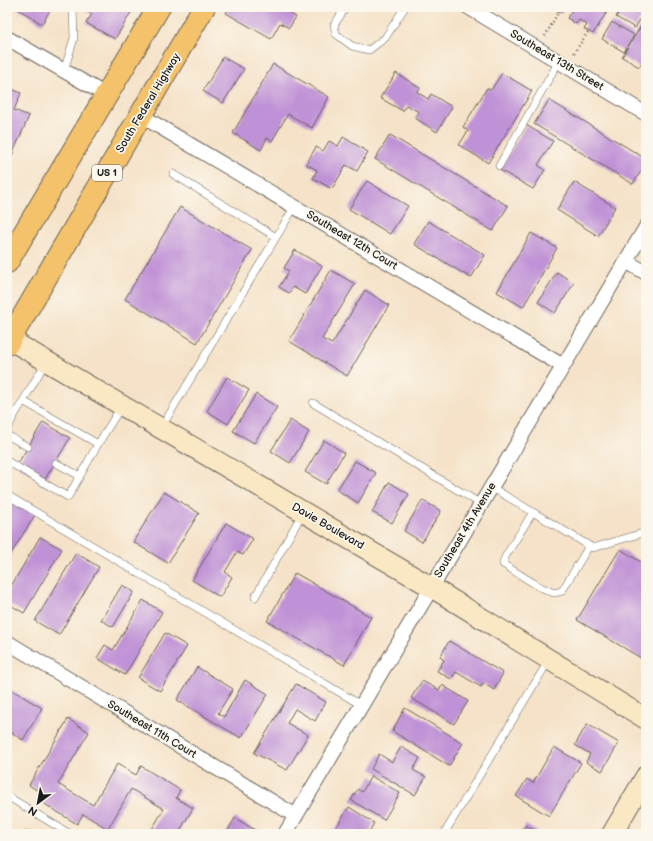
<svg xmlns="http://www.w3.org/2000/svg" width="653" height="841" viewBox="0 0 653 841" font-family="'Balsamiq Sans',sans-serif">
<rect width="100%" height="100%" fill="#fbf7ec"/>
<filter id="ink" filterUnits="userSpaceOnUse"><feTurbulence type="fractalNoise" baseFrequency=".025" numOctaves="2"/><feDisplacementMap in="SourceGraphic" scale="8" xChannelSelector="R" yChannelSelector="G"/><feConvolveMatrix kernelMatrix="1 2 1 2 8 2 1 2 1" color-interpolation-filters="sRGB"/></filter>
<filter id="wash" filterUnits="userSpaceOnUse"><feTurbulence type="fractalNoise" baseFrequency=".012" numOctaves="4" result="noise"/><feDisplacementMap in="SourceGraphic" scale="16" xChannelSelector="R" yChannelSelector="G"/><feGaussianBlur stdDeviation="0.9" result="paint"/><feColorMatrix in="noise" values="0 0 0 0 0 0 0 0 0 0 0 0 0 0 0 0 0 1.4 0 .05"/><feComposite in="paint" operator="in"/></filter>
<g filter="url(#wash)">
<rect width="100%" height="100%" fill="#f5e2c8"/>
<g id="blocks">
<path fill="#bf91d6" d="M15 7H52L42 24Z
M88 7H130L133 9 115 39 86 23 92 14 86 11Z
M230 7H279L296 17 289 28 280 23 271 39 226 13Z
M551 7H564L561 13Z
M574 7H610L593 34 584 29 587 25 579 20 576 24 567 18Z
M622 7H646V15L644 13 635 28 616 17Z
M644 21 646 23V55L639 67 622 57Z
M612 22 634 35 624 52 602 39Z
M223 57 244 69 223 103 203 91Z
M273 64 329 97 312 128 288 114 272 141 267 138 261 150 233 133Z
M396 73 420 88 417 92 428 99 431 94 452 107 437 132 415 118 419 112 406 105 403 111 380 98Z
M502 73 532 91 488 163 459 145 468 131 463 127 487 88 491 90Z
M7 87 21 93 14 110 29 116 9 162 7 161Z
M549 100 646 159V163L633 184 534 124Z
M526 125 553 141 538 165 545 170 533 189 500 170Z
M390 135 508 206 493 231 375 159Z
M343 137 368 152 357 171 346 165 332 189 313 178 317 170 306 164 316 147 323 151 329 141 338 146Z
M367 181 408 206 390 234 349 209Z
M574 182 615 207 598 236 557 210Z
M180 207 252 250 197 343 125 299Z
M428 221 485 255 471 278 414 244Z
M531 233 557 248 523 307 497 292Z
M295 250 322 266 305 294 293 287 289 293 279 287 289 271 284 268Z
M331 270 355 284 322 339 332 344 365 290 389 305 347 376 289 341Z
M557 272 574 283 555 313 538 302Z
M227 377 249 390 228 424 207 411Z
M256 394 277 407 254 443 233 431Z
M290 420 309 432 290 463 271 451Z
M43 422 70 438 44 481 17 465Z
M324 440 344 453 326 484 305 472Z
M355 461 376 473 358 503 337 490Z
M389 482 409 494 392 523 372 512Z
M164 492 199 513 168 563 133 542Z
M7 498 35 515 7 560Z
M422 500 441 511 422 542 404 531Z
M226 523 253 539 243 555 237 552 225 572 232 577 220 597 192 580Z
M40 537 62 549 24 613 7 603V593Z
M620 549 646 565V661L577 620Z
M76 553 99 567 59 635 35 621Z
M295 573 371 617 344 665 267 621Z
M122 585 134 592 113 627 101 620Z
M143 600 162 612 125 675 97 658 105 645 113 650Z
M165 633 187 646 160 691 138 678Z
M449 641 503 673 494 690 483 683 481 687 456 672 451 679 437 671 444 660 440 657Z
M197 667 233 689 218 713 224 717 245 680 268 694 241 738 177 700Z
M422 681 439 690 442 685 468 701 454 724 411 698Z
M296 684 326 702 315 721 295 709 287 723 308 735 287 770 254 753Z
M7 687 42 708 23 740 11 732 7 739Z
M405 708 463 743 449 766 392 731Z
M68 719 89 732 58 784 93 805 117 764 136 775 141 766 180 790 176 798 193 808 178 834H149L164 809 131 789 108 829 83 814 77 824 43 803 47 797 29 785Z
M587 724 619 743 602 771 586 762 590 754 575 745Z
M401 747 420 758 413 770 426 777 415 795 371 769 379 754 392 762Z
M554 747 581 763 549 816 516 796 527 779 533 783Z
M371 776 400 793 384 820 351 800 358 789 362 792Z
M349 807 374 823 368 834H332Z
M235 818 257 831 255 834H226Z
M526 825 541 834H520Z"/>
</g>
</g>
<g filter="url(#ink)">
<use href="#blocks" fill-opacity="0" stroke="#686158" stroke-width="1"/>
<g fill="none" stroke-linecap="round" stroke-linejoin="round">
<g stroke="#686158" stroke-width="8">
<path id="service" d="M346 7 334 25 336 34 352 46 369 50 385 38 405 7
M64 71 74 38 73 7
M499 166 559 61
M173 174 276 237
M23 401 46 362
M313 403 481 504
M7 412 14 416 23 401 98 444 121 407
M161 428 295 206
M7 429 14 416
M7 435 28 447
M7 461 68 497 98 444
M56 463 80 476
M491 487 593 548 646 532
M7 495 361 705
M533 512 505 557 503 564 538 586 554 593 562 591 589 546
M255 597 302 514
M7 796 70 834
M27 834H28
M444 834 549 660"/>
</g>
<g stroke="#686158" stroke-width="16">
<path id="minor" d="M468 7 646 114
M7 38 106 95
M140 115 563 366
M626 261 646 273
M7 642 296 816
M285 834 646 227"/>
</g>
<g stroke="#686158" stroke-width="22">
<path id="secondary" d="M7 338 431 587 646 719
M612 834 646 776"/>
</g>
<g stroke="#686158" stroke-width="24">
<path id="primary" d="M7 262 159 7
M7 344 204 7"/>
</g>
<path stroke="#686158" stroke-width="2.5" stroke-dasharray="1 3" stroke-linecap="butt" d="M545 36 559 11
M574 53 588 32"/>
<use href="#service" stroke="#fff" stroke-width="7"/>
<use href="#minor" stroke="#fff" stroke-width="14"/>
<use href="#secondary" stroke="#fae7c3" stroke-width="20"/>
<use href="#primary" stroke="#f3c26a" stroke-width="22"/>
</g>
</g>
<g text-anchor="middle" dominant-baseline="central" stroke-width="3.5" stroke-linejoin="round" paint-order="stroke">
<rect fill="#fbf7ec" stroke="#5f5e5a" stroke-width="1" x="92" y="165" width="30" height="16" rx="3"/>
<g font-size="10" font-weight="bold" fill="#1c1c1c">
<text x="107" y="173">US 1</text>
</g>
<g font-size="11" fill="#1c1c1c" stroke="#fbf7ec">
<text transform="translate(557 60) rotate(31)">Southeast 13th Street</text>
<text transform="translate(148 103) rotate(-59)">South Federal Highway</text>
<text transform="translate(352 240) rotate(31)">Southeast 12th Court</text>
<text transform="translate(328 526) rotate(30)">Davie Boulevard</text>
<text transform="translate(465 530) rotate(-59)">Southeast 4th Avenue</text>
<text transform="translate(152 729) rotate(31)">Southeast 11th Court</text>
</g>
</g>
<rect width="653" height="841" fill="none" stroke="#fbf7ec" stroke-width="24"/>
<g transform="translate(38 803) rotate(212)" stroke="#fbf7ec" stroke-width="3" paint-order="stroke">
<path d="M0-3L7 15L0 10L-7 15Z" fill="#1c1c1c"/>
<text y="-6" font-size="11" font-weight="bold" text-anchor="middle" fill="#1c1c1c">N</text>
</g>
</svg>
